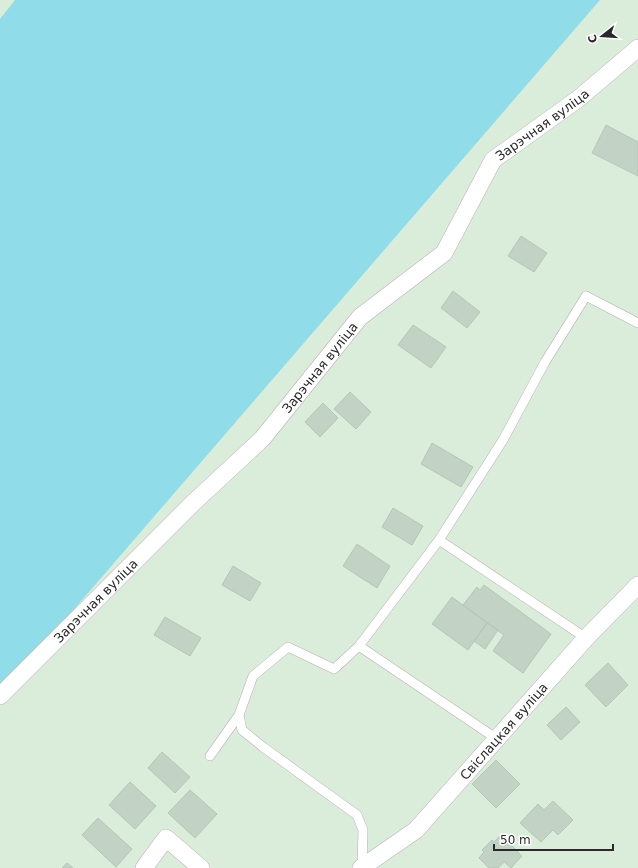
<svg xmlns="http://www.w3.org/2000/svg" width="638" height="868" viewBox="0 0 638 868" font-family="'DejaVu Sans',sans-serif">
<rect width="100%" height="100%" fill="#d9edda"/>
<path fill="#90dce9" d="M15 0H600L0 695V19Z"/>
<path fill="#c2d2c4" stroke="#b3c8b6" d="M606 125 638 142V176L592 153Z
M521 236 547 253 534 272 508 256Z
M453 291 480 312 467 328 441 308Z
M413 325 446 347 431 368 398 345Z
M350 392 371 412 356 429 334 409Z
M323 403 338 418 320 437 305 422Z
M432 443 473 467 461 487 421 464Z
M393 508 423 526 412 545 382 527Z
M357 544 390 566 377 588 343 566Z
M233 566 261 583 250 601 222 585Z
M484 585 551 634 523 673 493 651 504 635 463 605 477 587 480 590Z
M452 597 487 623 468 650 432 624Z
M165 617 201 638 190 656 154 635Z
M487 623 498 630 485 649 474 641Z
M608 663 628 685 606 707 585 685Z
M566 707 580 722 561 740 547 725Z
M162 752 190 777 175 793 148 768Z
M496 760 520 784 496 808 472 784Z
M130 782 156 806 135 829 109 805Z
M190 790 217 814 195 838 168 813Z
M553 801 573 820 558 835 553 830 541 842 520 823 538 804 544 810Z
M98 818 132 849 116 867 82 835Z
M501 835 522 856 511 868 504 862 498 868H489L479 858 484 852 482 850 492 840 494 842Z
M67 863 73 868H62Z"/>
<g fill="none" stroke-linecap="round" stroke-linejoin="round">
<g stroke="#bfadb9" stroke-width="10">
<path id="lane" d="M439 540 586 638
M359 646 497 739
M210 756 239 715
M362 867 363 830 357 815 263 747 242 730 239 715 253 676 288 647 334 669 359 646 439 540 503 440 545 362 586 296 638 323"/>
</g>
<g stroke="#bfadb9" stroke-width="18">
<g id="street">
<path id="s1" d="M0 696 194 502 262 439 360 317 444 253 493 160 578 99 638 48"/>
<path d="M144 868 166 838 201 868"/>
<path id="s2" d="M361 868 416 830 586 638 638 585"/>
</g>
</g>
<use href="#lane" stroke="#fff" stroke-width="9"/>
<use href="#street" stroke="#fff" stroke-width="17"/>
</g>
<g text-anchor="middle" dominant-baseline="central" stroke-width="3.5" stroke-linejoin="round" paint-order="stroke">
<g font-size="13" fill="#292929" stroke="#fff">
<text stroke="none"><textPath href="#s1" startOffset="795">Зарэчная вуліца</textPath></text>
<text stroke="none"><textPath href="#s1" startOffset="459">Зарэчная вуліца</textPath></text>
<text stroke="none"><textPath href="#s1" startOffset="135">Зарэчная вуліца</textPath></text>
<text stroke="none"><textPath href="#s2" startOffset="199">Свіслацкая вуліца</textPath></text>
</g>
</g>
<g transform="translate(602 36) rotate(253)" stroke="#ffffff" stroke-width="3" paint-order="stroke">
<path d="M0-3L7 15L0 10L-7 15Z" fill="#292929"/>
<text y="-6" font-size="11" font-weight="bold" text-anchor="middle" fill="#292929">С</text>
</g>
<path d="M494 844v6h119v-6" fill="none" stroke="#292929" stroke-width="2"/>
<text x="500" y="844" font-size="12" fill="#292929" stroke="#ffffff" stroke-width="3" paint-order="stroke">50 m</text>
</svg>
